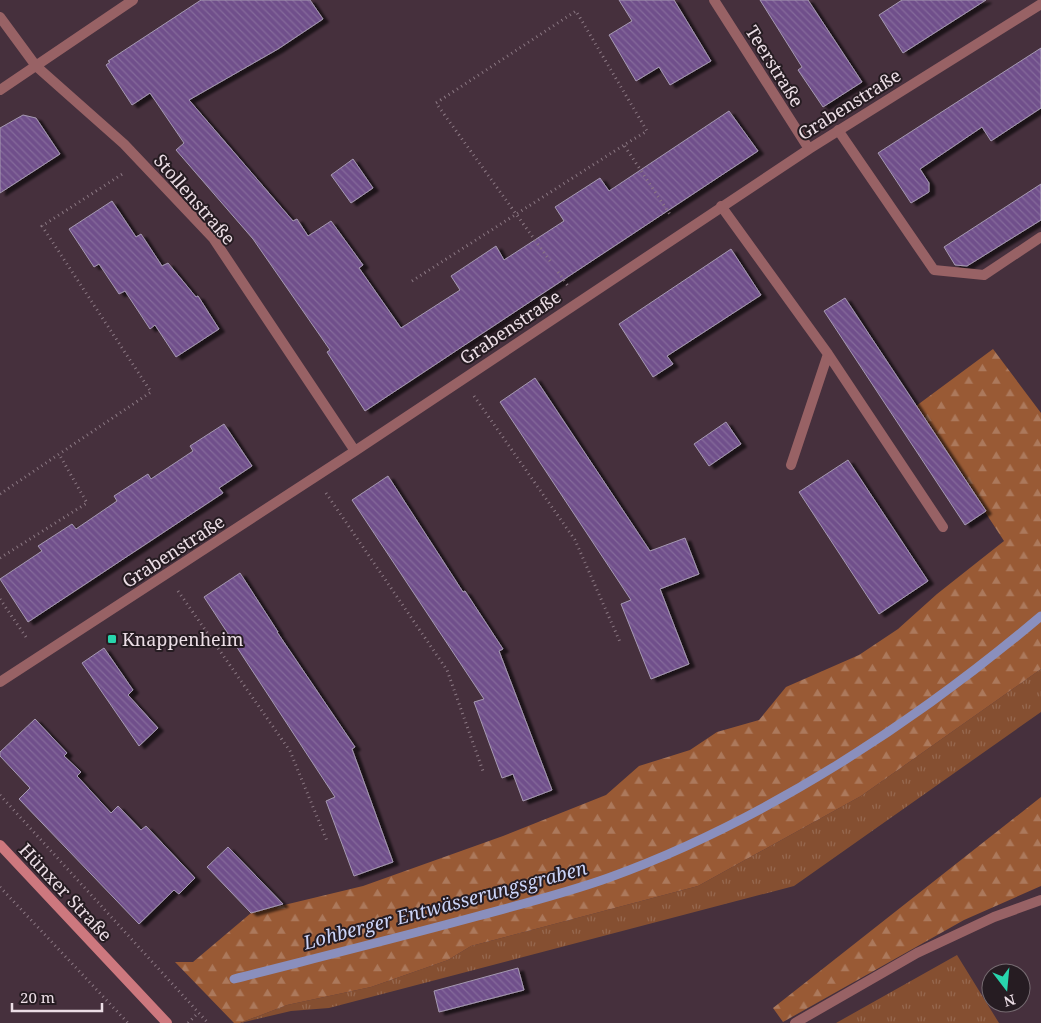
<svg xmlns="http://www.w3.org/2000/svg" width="1041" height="1023" viewBox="0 0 1041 1023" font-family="'Noto Serif',serif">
<defs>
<pattern id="grass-tufts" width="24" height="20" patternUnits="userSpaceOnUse" patternTransform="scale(1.25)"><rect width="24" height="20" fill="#854f31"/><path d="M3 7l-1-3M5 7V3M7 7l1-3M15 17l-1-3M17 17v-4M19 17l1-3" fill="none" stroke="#96684f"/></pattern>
<pattern id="forest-firs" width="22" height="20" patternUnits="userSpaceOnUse" patternTransform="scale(1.25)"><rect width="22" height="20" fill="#995a35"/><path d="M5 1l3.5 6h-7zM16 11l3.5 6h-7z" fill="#ac795c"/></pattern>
<pattern id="building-back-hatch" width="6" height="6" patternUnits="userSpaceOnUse" patternTransform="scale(1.25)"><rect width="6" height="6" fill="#70508b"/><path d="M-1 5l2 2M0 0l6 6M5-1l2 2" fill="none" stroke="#85699b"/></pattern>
<filter id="shadow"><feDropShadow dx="5.5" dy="3" stdDeviation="1" flood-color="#0009"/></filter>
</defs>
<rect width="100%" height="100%" fill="#46303d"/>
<path fill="url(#grass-tufts)" d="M1041 669V712L794 886 329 1008 291 1011 240 1023 287 1005 371 987 448 960 471 946 698 886 861 796Z
M957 955 999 1023H836Z"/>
<path fill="url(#forest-firs)" d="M993 349 1041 413V669L861 796 698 886 471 946 448 960 371 987 287 1005 240 1023H234L175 962H193L251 913 363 886 503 836 606 795 639 766 690 750 717 732 759 720 786 687 859 655 898 629 937 594 1004 541 916 406Z
M1041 797V886L964 920 783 1022 773 1008Z"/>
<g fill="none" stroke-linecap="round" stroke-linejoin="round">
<path stroke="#8a8fbd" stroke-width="9" d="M234 979C316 958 397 938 478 916 522 904 566 893 608 878 763 822 916 722 1041 616"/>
</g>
<path fill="url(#building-back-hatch)" stroke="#a69ab2" filter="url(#shadow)" d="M201 0H310L323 19 278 49 189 100 293 221 297 219 308 236 331 221 363 265 359 268 401 328 460 290 451 276 496 246 504 260 564 221 555 207 600 178 609 191 729 111 758 151 365 411 327 352 330 350 253 239 176 150 184 143 150 93 132 105 106 65 110 62 108 61Z
M619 0H674L711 61 670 85 659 67 636 81 609 35 632 21Z
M760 0H808L862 82 823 107 798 70 802 67Z
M902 0H986L903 53 879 15Z
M1041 48V108L991 141 982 127 920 169 929 183V192L911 203 878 153Z
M23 115 36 118 60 154 0 193V128Z
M353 159 373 188 351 203 331 175Z
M1041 184V220L967 266 955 265 944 247Z
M112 201 136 237 141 234 162 266 168 263 196 297 198 296 219 329 176 357 155 325 150 329 125 291 119 294 99 264 94 267 69 229Z
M731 249 761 295 667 356 673 364 653 377 619 324Z
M845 298 986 511 965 525 824 311Z
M535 378 650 551 685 538 699 574 660 589 689 664 651 679 621 604 631 600 500 402Z
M726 422 741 444 709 466 694 444Z
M224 424 252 466 219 488 223 493 28 622 0 579 42 551 38 546 72 524 76 529 117 501 114 496 148 474 151 479 193 451 190 446Z
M848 460 928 581 879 614 799 492Z
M388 476 463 592 465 591 503 649 499 651 552 790 523 801 513 774 502 778 474 702 484 699 352 500Z
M240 573 278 632H277L355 747 352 749 393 862 354 876 326 801 335 797 204 597Z
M104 648 133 690 128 695 158 728 139 746 82 663Z
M35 719 67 753 64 756 81 772 77 776 111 813 118 806 141 830 146 826 195 878 179 894 174 890 139 924 19 799 30 788 0 756V752Z
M228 847 283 904 251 913 207 867Z
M518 968 524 990 439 1012 434 991Z"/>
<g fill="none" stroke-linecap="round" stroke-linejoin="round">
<path stroke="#8c7984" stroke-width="3" stroke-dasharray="1 4" stroke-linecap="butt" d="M550 261 436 103 576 11 647 131 624 145 671 216
M558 272 568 286
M412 281 624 145
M474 396 575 540 620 642
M326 493 447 670 483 771
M0 494 151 392 42 226 124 173
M0 558 87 503 59 454
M178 591 290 751 327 841
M0 599 28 640
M0 795 208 1023
M0 887 128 1023
M188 1023 198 1013"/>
<path stroke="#986265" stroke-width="10" d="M838 130 934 270 984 275 1041 237
M721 206 828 354 791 465
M828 354 943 527
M795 1023 917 953 994 917 1041 900"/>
<path stroke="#986265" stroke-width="10" d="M714 0 809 149
M0 17 36 66 124 144 213 238 355 451
M0 90 133 0
M0 682 355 451 809 149 1041 4"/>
<path stroke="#cd787e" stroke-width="10" d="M0 845 167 1023"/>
</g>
<rect fill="#28d5ad" stroke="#261c22" stroke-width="2" x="107" y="634" width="10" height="10" rx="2.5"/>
<g text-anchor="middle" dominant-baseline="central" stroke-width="4" stroke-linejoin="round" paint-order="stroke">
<g font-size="18" fill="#ecdee6" stroke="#261c22">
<text transform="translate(775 66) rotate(58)">Teerstraße</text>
<text transform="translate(849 104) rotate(-32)">Grabenstraße</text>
<text transform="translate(195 199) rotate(49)">Stollenstraße</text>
<text transform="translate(510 327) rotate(-34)">Grabenstraße</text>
<text transform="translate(173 551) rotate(-33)">Grabenstraße</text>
<text transform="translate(66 892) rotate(47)">Hünxer Straße</text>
</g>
<g font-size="18" fill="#ecdee6" stroke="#261c22" text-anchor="start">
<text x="122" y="639">Knappenheim</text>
</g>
<g font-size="19" font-style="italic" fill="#cbd4f8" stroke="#261c22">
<text transform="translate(445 905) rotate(-15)">Lohberger Entwässerungsgraben</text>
</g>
</g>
<g transform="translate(1006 988) rotate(164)"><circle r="24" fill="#261c22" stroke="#756a70"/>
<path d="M0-4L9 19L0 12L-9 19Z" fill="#28d5ad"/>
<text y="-8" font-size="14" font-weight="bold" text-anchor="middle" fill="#ecdee6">N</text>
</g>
<path d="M12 1003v8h90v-8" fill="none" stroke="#ecdee6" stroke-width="2.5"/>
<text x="20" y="1003" font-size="15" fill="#ecdee6" stroke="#261c22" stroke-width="4" paint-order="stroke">20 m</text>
</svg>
